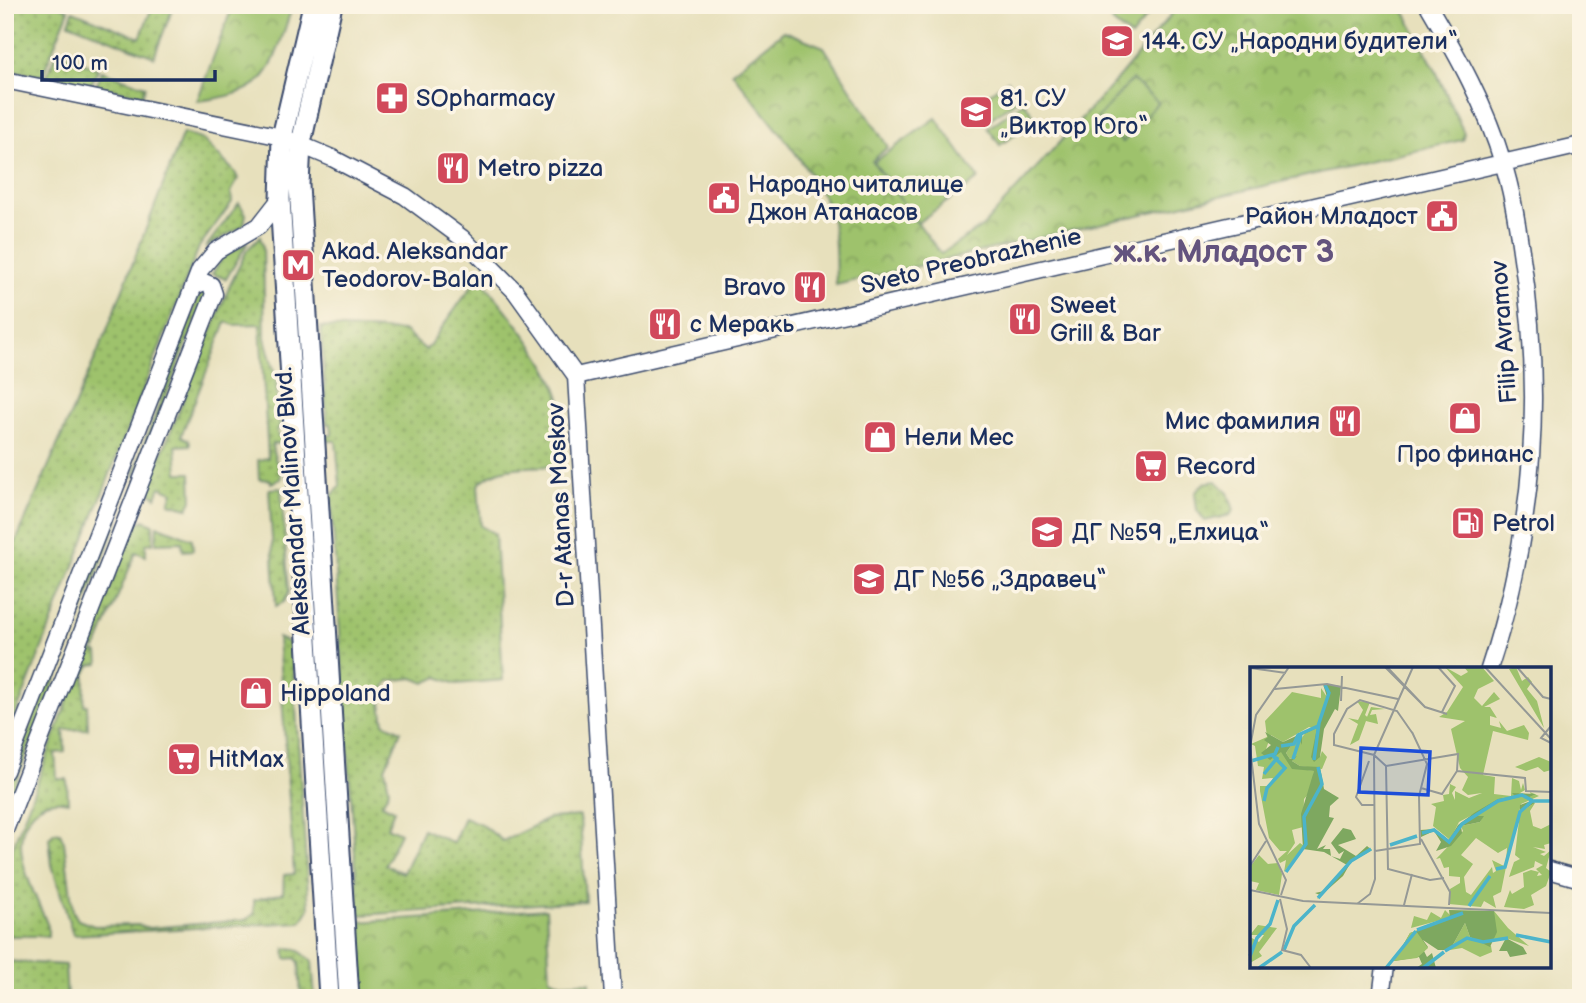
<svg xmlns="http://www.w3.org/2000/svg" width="1586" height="1003" viewBox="0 0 1586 1003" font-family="'Balsamiq Sans',sans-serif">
<defs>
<pattern id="grass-dots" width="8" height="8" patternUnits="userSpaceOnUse" patternTransform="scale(1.75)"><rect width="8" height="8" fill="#9ec26c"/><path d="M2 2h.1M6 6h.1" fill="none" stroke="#809e5c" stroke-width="1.8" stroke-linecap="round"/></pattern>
<pattern id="park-crowns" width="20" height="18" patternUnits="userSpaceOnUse" patternTransform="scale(1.75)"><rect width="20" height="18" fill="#9ec26c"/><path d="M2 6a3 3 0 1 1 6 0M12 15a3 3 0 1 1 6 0" fill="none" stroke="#809e5c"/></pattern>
</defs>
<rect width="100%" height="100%" fill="#fcf5e5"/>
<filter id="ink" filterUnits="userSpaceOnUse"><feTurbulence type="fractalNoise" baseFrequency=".0143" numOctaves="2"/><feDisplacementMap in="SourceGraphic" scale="14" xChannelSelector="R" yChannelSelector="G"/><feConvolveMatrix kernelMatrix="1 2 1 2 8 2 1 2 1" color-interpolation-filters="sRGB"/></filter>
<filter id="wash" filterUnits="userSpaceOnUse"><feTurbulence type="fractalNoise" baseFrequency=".00686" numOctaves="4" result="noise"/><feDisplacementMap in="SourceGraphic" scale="28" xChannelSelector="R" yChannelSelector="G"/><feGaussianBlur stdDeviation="1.57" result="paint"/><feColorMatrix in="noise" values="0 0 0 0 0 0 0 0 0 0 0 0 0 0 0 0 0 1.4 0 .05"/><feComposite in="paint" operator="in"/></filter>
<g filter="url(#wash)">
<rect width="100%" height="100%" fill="#e7e0bc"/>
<path fill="url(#grass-dots)" stroke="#5c7865" stroke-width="2" d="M10 5H58L69 10 42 76 5 69C5 57 14 49 13 36L5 33V17Z
M153 5H174L154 57 69 23 73 11 140 38Z
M57 51 98 69 91 85 46 77Z
M102 71 146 86 142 95 96 86Z
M183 133 203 140 235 172 238 179 231 192 232 202 199 247 5 742V567L105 335Z
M239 203 246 214 244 225 205 248Z
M260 237 263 247 265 338 276 379 280 428 277 429 278 436H282V443L272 444C273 461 281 466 281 479L271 483V480L259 479 258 460 268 458 260 324 234 325 226 322 181 436 189 440 190 445 176 446 178 473H191L192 500 188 508 169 503 173 492 160 487 156 497 150 492 149 485 230 285 247 250Z
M248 242 226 279 212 274 223 257Z
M479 276C506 311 554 363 562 407 565 426 564 447 565 466 536 468 498 462 478 485L481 526 495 534 503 680 456 684 438 677 425 683 413 678 389 681 380 696 384 723 401 731 385 768 389 790 382 804 394 810 387 827 400 833 385 865 403 873 423 829 453 843 464 817 481 824 503 841 550 818 580 816 585 901 359 915 331 497 340 486 336 441H326V436L332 435 331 424H327L321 327 403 331 426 350Z
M201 289 207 292 135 476 133 475Z
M1216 481 1228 493 1234 510 1230 515 1205 521 1197 510 1195 493 1204 483Z
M281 488 289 592 284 602 276 606 269 489Z
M112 517 118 519 5 810V790Z
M144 520 153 524V543L146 544V556L136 552 96 649 88 645 135 524Z
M157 525 192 539 193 550 183 551 182 542 156 543Z
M278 638 288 642 292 649 309 909 301 922 73 935 52 865 49 838 54 832 60 833 64 842 73 911 78 920 94 926 138 925 149 928 245 920 254 914V900L283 893 284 875 294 874Z
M87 649 98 653 99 664 90 665 85 675 84 705H87L88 729 64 730 65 752 55 753 57 779H67L68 802C55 799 42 801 33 812 4 843 35 893 48 926V936H6L5 868Z
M285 948 297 949 312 961 315 998H301L299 962 295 958 286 959Z
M5 961 65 965 67 998H5Z"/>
<path fill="url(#park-crowns)" stroke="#5c7865" stroke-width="2" d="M233 5H293C270 70 274 93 197 101Z
M1179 5H1401L1435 69 1464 133 1462 140 836 285C835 259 837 230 827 205 811 166 758 107 732 72L784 31 824 47 888 147 872 161 941 254 983 226 1120 76Z
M546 909 550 978 561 983 590 982 591 998H364L358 922Z"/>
<path fill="#9ec26c" stroke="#5c7865" stroke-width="2" d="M1124 5H1156L1131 37 1111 21Z
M1008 80 1020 98 984 123 972 106Z
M1132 80 1158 102 1123 142 1097 118Z
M1024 102 1036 119 1000 145 988 128Z
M936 118 979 179 917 223 874 162Z"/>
</g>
<g filter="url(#ink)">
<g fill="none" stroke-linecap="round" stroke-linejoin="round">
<g stroke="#3a4a6c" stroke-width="19">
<path id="minor" d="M1428 5C1458 56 1486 106 1503 163 1512 191 1517 221 1521 251 1544 392 1534 533 1489 669
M5 80 282 137 332 158 405 196 462 238 515 291 576 376 613 998
M576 376 1581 145
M5 771 200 270 216 251 259 226 280 199
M5 830 214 294 211 285 204 282 193 287
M1549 870 1581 879
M1381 998 1385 966"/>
</g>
<g stroke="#3a4a6c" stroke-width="23">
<path id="major" d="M313 5 282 137 280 199 329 998
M332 5 301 143 299 185 349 998"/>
</g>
<use href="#minor" stroke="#fff" stroke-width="16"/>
<use href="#major" stroke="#fff" stroke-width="19"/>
</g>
</g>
<defs>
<g id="school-square" transform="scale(1.75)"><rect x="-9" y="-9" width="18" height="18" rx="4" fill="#d1495b" stroke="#fcf5e5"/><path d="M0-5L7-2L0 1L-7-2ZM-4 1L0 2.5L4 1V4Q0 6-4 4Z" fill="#fff"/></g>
<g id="pharmacy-square" transform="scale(1.75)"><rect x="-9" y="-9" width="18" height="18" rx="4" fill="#d1495b" stroke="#fcf5e5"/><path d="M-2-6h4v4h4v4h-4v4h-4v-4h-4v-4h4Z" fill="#fff"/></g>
<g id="restaurant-square" transform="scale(1.75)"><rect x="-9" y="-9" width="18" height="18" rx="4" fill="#d1495b" stroke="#fcf5e5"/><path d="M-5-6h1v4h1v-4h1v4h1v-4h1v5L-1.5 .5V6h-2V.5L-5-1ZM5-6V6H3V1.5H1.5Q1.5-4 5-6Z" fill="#fff"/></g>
<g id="civic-square" transform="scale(1.75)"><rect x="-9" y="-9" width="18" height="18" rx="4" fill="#d1495b" stroke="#fcf5e5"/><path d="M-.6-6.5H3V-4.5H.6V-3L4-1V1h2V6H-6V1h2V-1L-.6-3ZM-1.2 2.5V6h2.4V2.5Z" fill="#fff"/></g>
<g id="metro-square" transform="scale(1.75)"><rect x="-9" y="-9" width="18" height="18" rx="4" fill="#d1495b" stroke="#fcf5e5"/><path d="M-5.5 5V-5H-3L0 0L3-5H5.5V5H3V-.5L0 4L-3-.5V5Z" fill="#fff"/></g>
<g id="shop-square" transform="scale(1.75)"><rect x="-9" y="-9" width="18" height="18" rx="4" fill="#d1495b" stroke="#fcf5e5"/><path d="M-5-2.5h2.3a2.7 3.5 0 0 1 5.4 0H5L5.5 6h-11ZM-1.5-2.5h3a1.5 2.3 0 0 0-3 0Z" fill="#fff"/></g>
<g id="supermarket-square" transform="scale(1.75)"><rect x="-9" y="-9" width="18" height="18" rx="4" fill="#d1495b" stroke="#fcf5e5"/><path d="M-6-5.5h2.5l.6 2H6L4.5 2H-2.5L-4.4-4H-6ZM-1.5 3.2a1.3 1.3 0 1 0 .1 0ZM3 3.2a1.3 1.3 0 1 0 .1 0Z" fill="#fff"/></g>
<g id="fuel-square" transform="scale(1.75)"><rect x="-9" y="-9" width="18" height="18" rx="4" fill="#d1495b" stroke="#fcf5e5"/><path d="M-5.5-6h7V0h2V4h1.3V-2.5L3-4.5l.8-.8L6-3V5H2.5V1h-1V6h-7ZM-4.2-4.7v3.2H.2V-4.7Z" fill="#fff"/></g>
</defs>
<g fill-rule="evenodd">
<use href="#school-square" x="1117" y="41"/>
<use href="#pharmacy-square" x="392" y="98"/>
<use href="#school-square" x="976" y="112"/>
<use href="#restaurant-square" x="453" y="168"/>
<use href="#civic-square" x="724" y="198"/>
<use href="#civic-square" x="1442" y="216"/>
<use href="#metro-square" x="298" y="265"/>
<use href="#restaurant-square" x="810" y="287"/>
<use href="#restaurant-square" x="1025" y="319"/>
<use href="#restaurant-square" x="665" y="324"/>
<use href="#shop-square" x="1465" y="418"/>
<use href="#restaurant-square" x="1345" y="421"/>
<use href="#shop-square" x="880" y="437"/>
<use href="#supermarket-square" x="1151" y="466"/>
<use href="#fuel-square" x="1468" y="523"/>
<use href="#school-square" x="1047" y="532"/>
<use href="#school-square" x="869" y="579"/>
<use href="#shop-square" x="256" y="693"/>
<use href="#supermarket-square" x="184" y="759"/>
</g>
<g text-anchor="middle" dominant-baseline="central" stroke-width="7" stroke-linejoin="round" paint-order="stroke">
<g font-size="24" fill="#1b2f5e" stroke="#fcf5e5" text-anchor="start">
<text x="1142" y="41">144. СУ „Народни будители“</text>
<text x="416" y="98">SOpharmacy</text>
<text x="1000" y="98">81. СУ<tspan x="1000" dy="28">„Виктор Юго“</tspan></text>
<text x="477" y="168">Metro pizza</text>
<text x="748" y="184">Народно читалище<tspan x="748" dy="28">Джон Атанасов</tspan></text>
<text x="1418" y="216" text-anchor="end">Район Младост</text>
<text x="322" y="251">Akad. Aleksandar<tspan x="322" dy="28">Teodorov-Balan</tspan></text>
<text x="786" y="287" text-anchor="end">Bravo</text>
<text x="1050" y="305">Sweet<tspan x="1050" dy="28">Grill &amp; Bar</tspan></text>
<text x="690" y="324">с Меракь</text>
<text x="1320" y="421" text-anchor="end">Мис фамилия</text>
<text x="904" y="437">Нели Мес</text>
<text x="1465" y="454" text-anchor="middle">Про финанс</text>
<text x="1176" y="466">Record</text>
<text x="1492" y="523">Petrol</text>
<text x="1072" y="532">ДГ №59 „Елхица“</text>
<text x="894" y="579">ДГ №56 „Здравец“</text>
<text x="280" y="693">Hippoland</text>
<text x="208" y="759">HitMax</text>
</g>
<g font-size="24" fill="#1b2f5e" stroke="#fcf5e5">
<text transform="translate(971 261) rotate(-13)">Sveto Preobrazhenie</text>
<text transform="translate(1504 332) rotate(-94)">Filip Avramov</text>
<text transform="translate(293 501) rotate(-94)">Aleksandar Malinov Blvd.</text>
<text transform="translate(561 505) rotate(-93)">D-r Atanas Moskov</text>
</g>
<g font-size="32" font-weight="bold" fill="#63537e" stroke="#fcf5e5">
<text x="1224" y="252">ж.к. Младост 3</text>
</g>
</g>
<g transform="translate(1250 667)">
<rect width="301" height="301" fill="#e7e0bc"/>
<path d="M195 0 211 9 218 5 214 0H232L244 14 228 22 224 31 232 39 244 25 250 32 234 40H240L247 51 240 49V58L251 61 249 54 257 64 274 58 279 66 278 73 243 64 233 108 227 107 245 110 244 127 261 129 262 111 269 114 271 123 273 116 275 123 265 129 251 131 281 128 280 125 289 129 271 137 256 197 257 181 248 186 226 171 211 188 223 197 214 210 216 225 221 228 242 200 243 206 246 204 242 193 256 200 251 225 243 229 246 241 234 234 231 240 199 237 200 222 210 216V210L199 209V200L194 201 190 191 186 192 213 164 211 159 230 155 233 149H227L244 136 209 155 200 173 183 159 186 140 181 137 194 134 193 128 199 127 200 117 206 120 202 126 205 133V124L219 131 232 126 218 128 212 123 218 110 210 101 201 62 215 54 189 50 197 45 213 20ZM266 0 272 14 278 10 282 15 277 22 287 34 294 61 259 2ZM71 21 77 30 66 67 70 90 72 84 77 90 72 102 50 99 42 94 46 88 40 92 36 86 48 69 51 72 58 62H65L59 60 33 75 21 68 15 85 31 84 45 101 64 104 62 123 54 132 53 160 42 163 45 176 37 188 50 176 54 179 34 205 36 193 30 196 28 192 37 184H30L19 171 10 124V119H19L23 111 12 112 14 100 8 99 5 79 1 77 17 70 15 54 42 25 71 31ZM289 90 301 95V103L294 105 288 100 276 104 265 100ZM285 136 280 144 283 159 291 162 301 157V176L294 178 295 182 283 180 296 185 290 187 294 189 301 183 296 201 301 205 296 219 281 228 284 238 274 242 254 240 260 223 262 227 274 220 273 206 281 203 289 205 287 209 292 208 286 202 293 198 285 194 284 200 259 210 264 195 270 192 265 188 270 145ZM9 188 18 197 28 196 32 207 29 228 6 223 9 216 0 214V200ZM195 243 202 250 161 261 164 249 177 253 181 245 191 251ZM244 244 258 261 279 279 256 271 244 273ZM215 256 220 270 241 279 242 285 230 290 212 281 200 283ZM8 258 27 261 9 285 12 289 0 296V270L9 275 14 268H0Z" fill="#9ec26c"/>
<path d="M73 17 91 19 88 44 85 42 74 62 70 90 64 95 61 90 67 61 52 68V78L48 69 36 86 40 92 47 89 42 94 50 99 70 100 74 122 89 131 80 139 79 150 84 151 67 182 76 178 73 182H80L81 189 90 192 94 184 89 187 81 176 93 161 101 163 106 172 88 178 106 189 117 179 122 183 101 195 93 209 67 232 70 228 65 226 74 224 97 198 74 185 53 182 51 147 64 104 42 102 31 85 20 93 11 86 21 78 14 73 18 70 15 65 33 75 68 59 77 30ZM262 126 286 127 279 130 285 136 270 145 269 157 270 138 281 134 274 129 244 136 227 149H234L230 155 211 159 212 166 201 179 186 184 191 175 184 164 171 170 170 163 185 162 199 173 208 158 224 146 248 132 265 129ZM199 243 244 244 247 265 240 280 220 270 215 256 200 283H188L173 273 178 280 174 284 177 290 182 286 186 301H166L172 297 169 290 144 294 160 266 200 251ZM256 271 273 280 277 287 260 290 257 284H249Z" fill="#7ea860"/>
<path d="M107 34 120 35 115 48 123 55 117 50 121 40 135 42 122 43 120 48 126 47 128 57 116 54 109 73 100 78 108 57 98 51 108 53 113 43ZM166 264 178 281 167 291 144 294 160 266Z" fill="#9ec26c"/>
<path fill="none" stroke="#4cb4ca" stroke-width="3.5" d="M31 79 44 77 48 68 68 59 79 26 75 18M43 92 51 68M64 93 69 56M1 94 25 87 28 80M14 107 28 90M14 134 17 121 35 101 21 87M172 166 184 163 199 175 212 157 248 134 272 128 283 134M140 178 167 169M246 202 255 200 270 145 282 134H301M36 205 56 177 54 150 72 117 68 100M68 231 101 194 121 182M219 239 240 209M167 263 213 246M266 268 301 275M34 283 44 259 65 238M195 284 217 271 233 275 258 271M0 289 7 271 20 257 28 233M9 301 32 285M136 301 166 264M173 301 194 285"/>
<path fill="none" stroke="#959996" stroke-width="2" d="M135 0 175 40 197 47 175 40 137 0M188 0 205 19 192 45M235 0 301 72M267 0 293 30 301 32M0 1 36 6M25 22 77 17 148 32M91 34 92 9M301 59 291 71 301 76M163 67 147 44 110 33 97 42 84 67V78L124 88 136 99 138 202 180 213 194 211M119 94 106 130 112 138H124M136 99 208 87 207 104 192 127 171 121M207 104 275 111 276 124 301 125M171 172 200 225 199 238M125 184 170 177 169 129 177 97 162 65M0 199 16 174M0 223 53 234 301 246M31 228 36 213 9 157 0 80 6 48 39 0M30 232 37 262 32 283 51 288 61 301M107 237 120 227 125 212 124 88 163 0M154 238 162 207"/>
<path fill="#1d4ed8" fill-opacity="0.15" stroke="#1d4ed8" stroke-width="3.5" d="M111 81 180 85 178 128 109 125Z"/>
<rect width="301" height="301" fill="none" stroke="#1b2f5e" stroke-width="3.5"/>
</g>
<rect width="1586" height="1003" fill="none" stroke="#fcf5e5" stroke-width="28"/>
<path d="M42 70v10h173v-10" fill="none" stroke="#1b2f5e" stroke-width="3.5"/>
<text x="52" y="70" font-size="21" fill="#1b2f5e" stroke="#fcf5e5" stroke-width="5" paint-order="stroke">100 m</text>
</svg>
